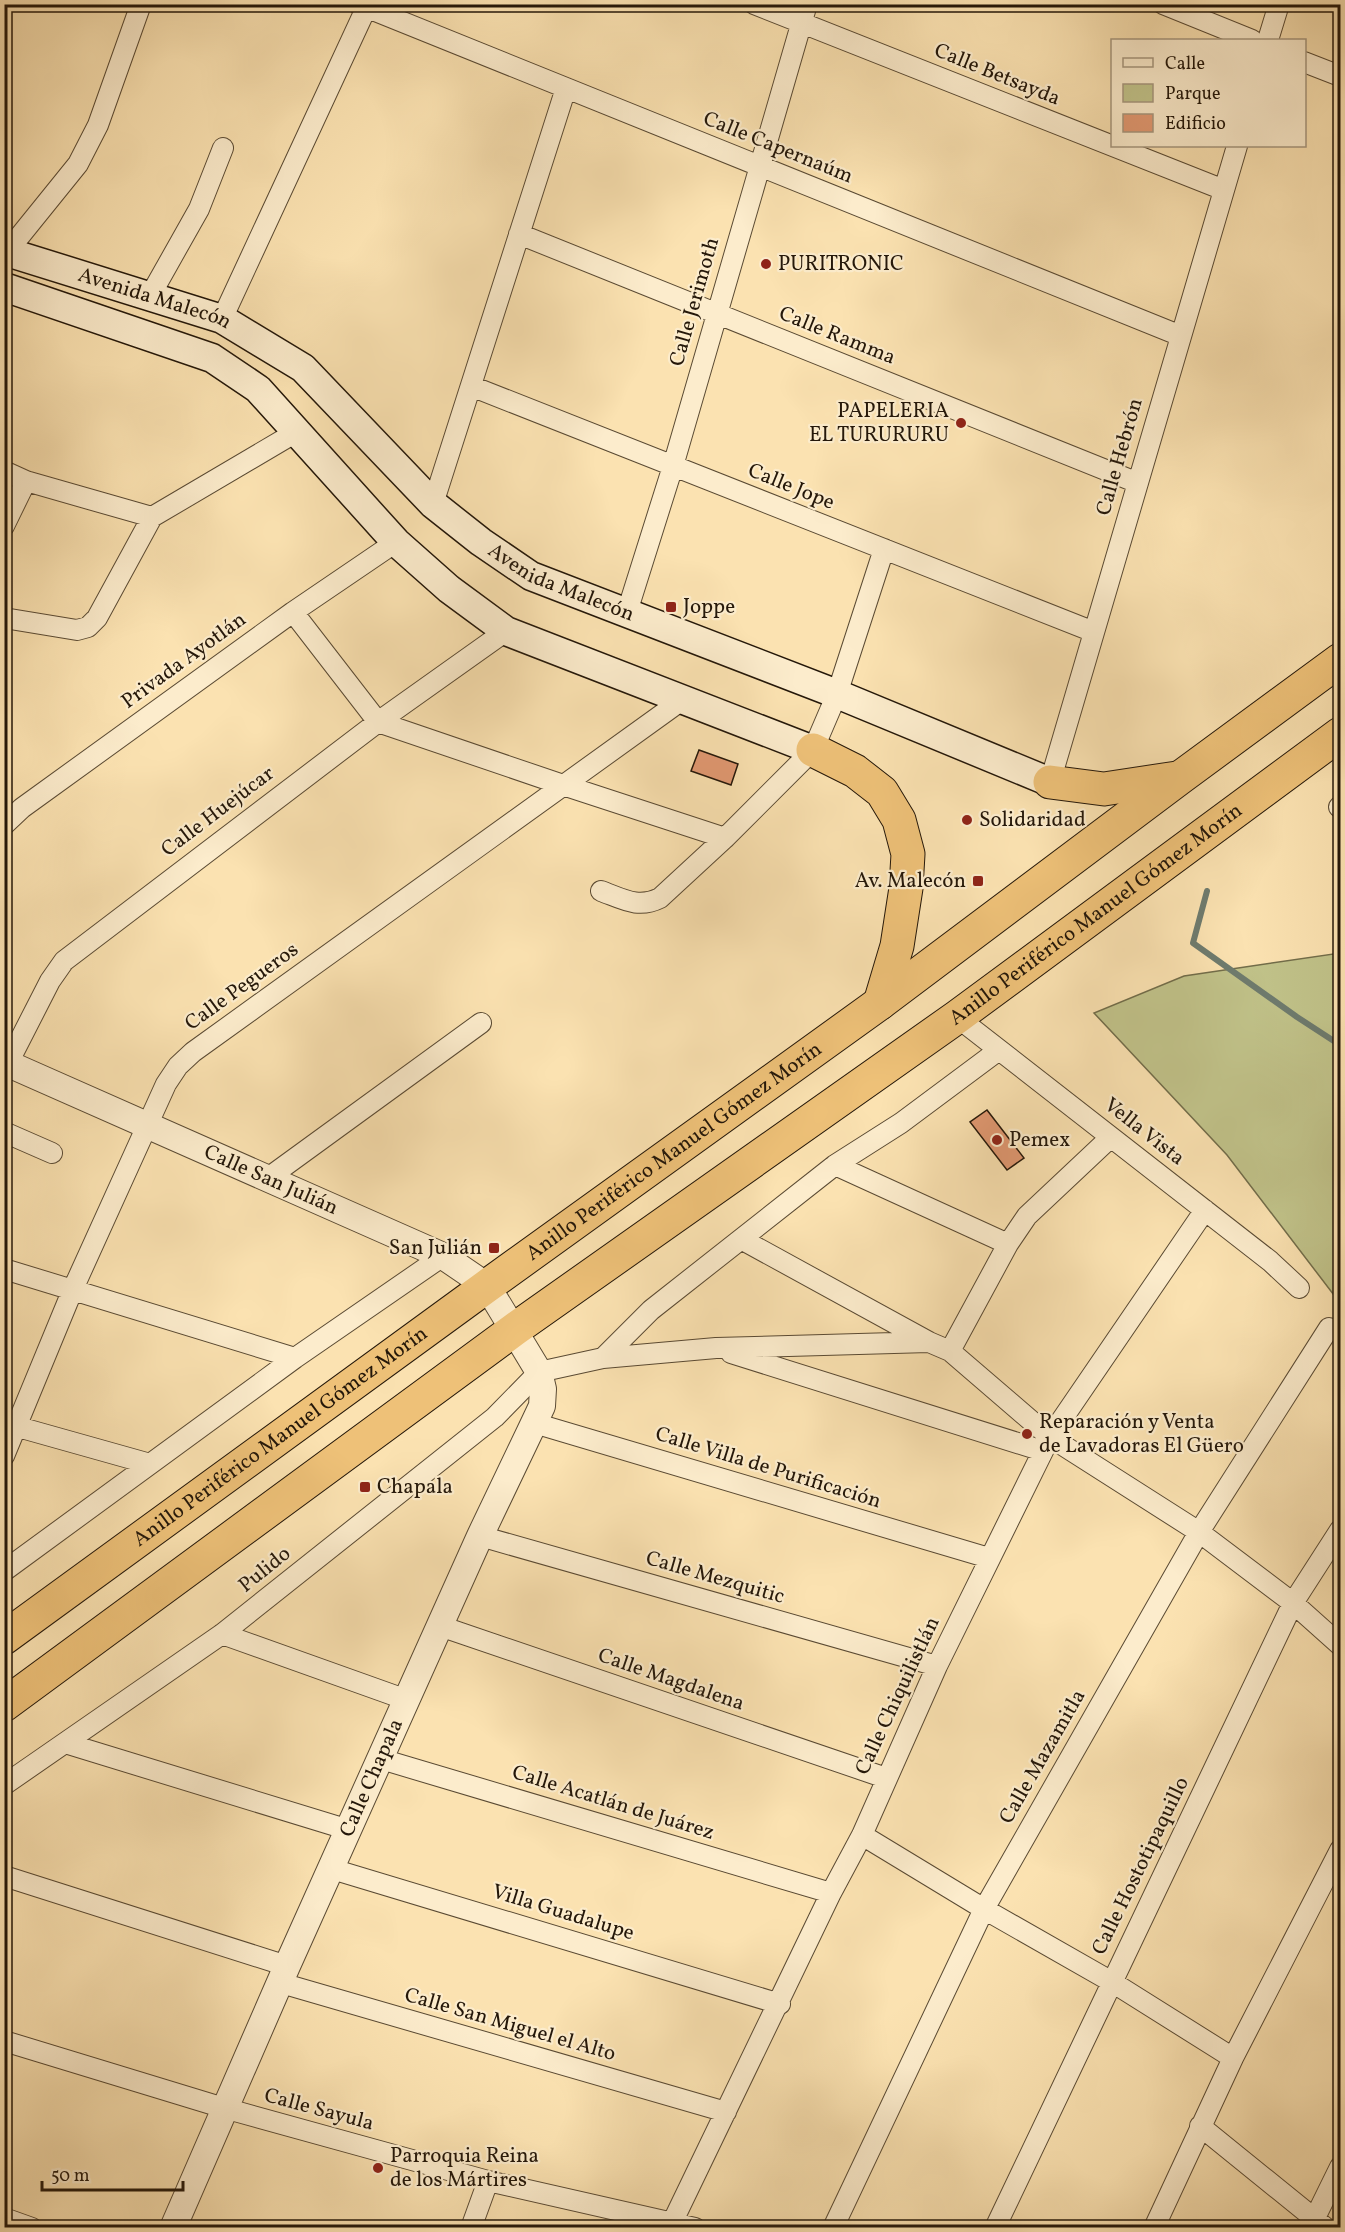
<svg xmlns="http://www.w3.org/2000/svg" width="1345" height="2232" viewBox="0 0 1345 2232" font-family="Vollkorn,serif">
<rect width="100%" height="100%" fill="#fbe2b1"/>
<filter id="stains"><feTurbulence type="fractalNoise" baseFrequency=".00333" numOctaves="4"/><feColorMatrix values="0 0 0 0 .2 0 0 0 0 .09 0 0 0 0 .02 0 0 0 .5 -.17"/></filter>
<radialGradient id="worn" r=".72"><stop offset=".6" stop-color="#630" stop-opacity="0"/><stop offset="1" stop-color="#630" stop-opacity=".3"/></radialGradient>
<path fill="#c1c38a" stroke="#726d4a" stroke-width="1.5" d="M1340 953V1303L1227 1155 1094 1013 1184 976Z"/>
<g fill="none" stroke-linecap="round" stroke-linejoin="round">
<path stroke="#6e7b6e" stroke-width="6" d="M1207 891 1193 943 1297 1017 1340 1045"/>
</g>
<path fill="#e29972" stroke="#241709" stroke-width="1.5" d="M699 750 738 764 731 785 691 771Z
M987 1110 1024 1158 1007 1170 970 1122Z"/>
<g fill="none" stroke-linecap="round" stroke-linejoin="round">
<g stroke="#5a4a33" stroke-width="22">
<path id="minor" d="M358 4 1181 336
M754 4 1224 190
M1163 4 1252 40
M1268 40 1279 4
M1304 62 1340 76
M519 234 1138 483
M15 242 78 164 98 125 141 4
M150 296 199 209 223 148
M222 319 368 4
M471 386 1094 632
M4 471 26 481 152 517
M433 504 566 88
M4 526 26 481
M293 612 378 722 563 785 725 838
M627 612 673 466 807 4
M4 618 77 630 88 627 97 618 152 517 298 431
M1050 782 1237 146
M1339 807 1340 806
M4 825 22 808 293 612 396 542
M601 891C623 899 638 909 660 898L725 838 813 750 837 694 884 549
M957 1017 1270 1261 1299 1288
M4 1071 50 981 64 961 378 722 506 631
M4 1132 52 1153
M835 1165 1008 1244
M268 1178 481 1023
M741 1239 929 1342 950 1351 1050 1437 1199 1532 1293 1603 1340 1645
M4 1269 295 1358
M950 1351 1008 1244 1027 1216 1111 1137
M731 1353 1043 1451
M603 1358 651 1310 835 1165 901 1123 999 1050
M4 1423 150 1464
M534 1423 989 1558
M4 1456 73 1289 166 1084 178 1066 193 1052 682 700
M480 1536 937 1666
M4 1571 295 1358 443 1256
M440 1626 886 1778
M222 1634 407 1700
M65 1743 349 1830
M381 1759 831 1893
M4 1785 222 1634 495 1417 539 1372 603 1358 716 1348 929 1342
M862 1835 984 1909 1112 1982 1233 2058
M332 1869 780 2004
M4 1876 287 1966
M281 1983 726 2112
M4 2041 224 2108 488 2181 695 2228
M1200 2126 1326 2228
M4 2218 32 2228
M672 2223 831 1893 862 1835 937 1666 1050 1437 1205 1210
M471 2228 488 2181
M833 2228 984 1909 1199 1532 1329 1328
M995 2228 1293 1603 1340 1530
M1154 2228 1233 2058 1340 1850
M1310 2228 1340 2167"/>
</g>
<g stroke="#5a4a33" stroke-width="28">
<g id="tertiary">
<path id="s1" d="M4 1062 443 1256 487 1286 539 1372 543 1389 542 1406 534 1423 480 1536 287 1966 173 2228"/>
</g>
</g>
<g stroke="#241709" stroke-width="31">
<g id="secondary">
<path id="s2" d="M4 251 222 319 303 368 433 504 481 542 531 576 837 694 1050 782"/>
<path d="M4 287 212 358 258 389 396 542 449 589 506 631 813 750"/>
</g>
</g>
<g stroke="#241709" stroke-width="35">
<g id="trunk">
<path d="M813 750 855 771 882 792 899 820 908 854 906 888 897 946 880 1003"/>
<path d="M1050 782 1104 789 1177 778"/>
<path id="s3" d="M4 1638 487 1286 880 1003 1181 777 1340 660"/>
<path id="s4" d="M4 1705 515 1329 957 1017 1340 734"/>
</g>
</g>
<use href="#minor" stroke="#fceccc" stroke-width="20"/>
<use href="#tertiary" stroke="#fceccc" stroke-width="26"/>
<use href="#secondary" stroke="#fceccc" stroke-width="28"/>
<use href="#trunk" stroke="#eec178" stroke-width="33"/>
</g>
<g fill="#8f2418" stroke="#fceccc" stroke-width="2">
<circle cx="766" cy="264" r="6"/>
<circle cx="961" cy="423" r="6"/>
<rect x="665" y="601" width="12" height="12" rx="3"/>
<circle cx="967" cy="820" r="6"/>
<rect x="972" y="875" width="12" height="12" rx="3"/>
<circle cx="997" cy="1140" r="6"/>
<rect x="488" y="1242" width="12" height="12" rx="3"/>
<circle cx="1027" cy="1434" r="6"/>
<rect x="359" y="1481" width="12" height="12" rx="3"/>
<circle cx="378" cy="2168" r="6"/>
</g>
<g text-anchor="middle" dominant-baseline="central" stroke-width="4.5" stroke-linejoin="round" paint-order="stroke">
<g font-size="21" fill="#241709" stroke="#fceccc">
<text transform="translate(997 75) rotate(22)">Calle Betsayda</text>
<text transform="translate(778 148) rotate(22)">Calle Capernaúm</text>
<text stroke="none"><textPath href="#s2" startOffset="158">Avenida Malecón</textPath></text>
<text transform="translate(695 302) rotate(-74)">Calle Jerimoth</text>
<text transform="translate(837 336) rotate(22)">Calle Ramma</text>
<text transform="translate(1120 457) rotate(-74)">Calle Hebrón</text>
<text transform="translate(791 487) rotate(22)">Calle Jope</text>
<text stroke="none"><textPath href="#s2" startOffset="663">Avenida Malecón</textPath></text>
<text transform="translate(184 661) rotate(-36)">Privada Ayotlán</text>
<text transform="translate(218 812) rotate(-37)">Calle Huejúcar</text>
<text stroke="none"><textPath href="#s4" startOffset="1348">Anillo Periférico Manuel Gómez Morín</textPath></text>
<text transform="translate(242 987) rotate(-36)">Calle Pegueros</text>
<text transform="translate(1144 1132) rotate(38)">Vella Vista</text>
<text stroke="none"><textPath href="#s3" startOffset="828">Anillo Periférico Manuel Gómez Morín</textPath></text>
<text stroke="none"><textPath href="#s1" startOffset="292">Calle San Julián</textPath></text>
<text stroke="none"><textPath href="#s3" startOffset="342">Anillo Periférico Manuel Gómez Morín</textPath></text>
<text transform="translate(768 1468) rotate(17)">Calle Villa de Purificación</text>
<text transform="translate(265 1570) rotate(-39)">Pulido</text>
<text transform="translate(715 1578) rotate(16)">Calle Mezquitic</text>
<text transform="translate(671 1680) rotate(19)">Calle Magdalena</text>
<text transform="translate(898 1696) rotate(-65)">Calle Chiquilistlán</text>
<text transform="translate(1043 1757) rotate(-60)">Calle Mazamitla</text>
<text transform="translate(372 1778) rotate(-66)">Calle Chapala</text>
<text transform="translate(613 1803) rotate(17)">Calle Acatlán de Juárez</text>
<text transform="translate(1141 1866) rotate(-64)">Calle Hostotipaquillo</text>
<text transform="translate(563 1913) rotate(17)">Villa Guadalupe</text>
<text transform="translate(510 2025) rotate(16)">Calle San Miguel el Alto</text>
<text transform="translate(319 2110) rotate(15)">Calle Sayula</text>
</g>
<g font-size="21" fill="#241709" stroke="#fceccc" text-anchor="start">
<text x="778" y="264">PURITRONIC</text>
<text x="949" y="411" text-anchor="end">PAPELERIA<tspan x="949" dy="24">EL TURURURU</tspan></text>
<text x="683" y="607">Joppe</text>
<text x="979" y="820">Solidaridad</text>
<text x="966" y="881" text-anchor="end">Av. Malecón</text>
<text x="1009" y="1140">Pemex</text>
<text x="482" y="1248" text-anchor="end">San Julián</text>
<text x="1039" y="1422">Reparación y Venta<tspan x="1039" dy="24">de Lavadoras El Güero</tspan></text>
<text x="377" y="1487">Chapala</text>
<text x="390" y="2156">Parroquia Reina<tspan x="390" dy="24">de los Mártires</tspan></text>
</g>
</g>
<rect width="1345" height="2232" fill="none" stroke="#fbe2b1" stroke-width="24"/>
<rect x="6" y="6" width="1333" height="2220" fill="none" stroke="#241709" stroke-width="3"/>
<rect x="12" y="12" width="1321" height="2208" fill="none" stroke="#241709" stroke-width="1.5"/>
<rect x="1111" y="39" width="195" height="108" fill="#fceccc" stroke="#a6977e" stroke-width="1.5"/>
<rect x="1123" y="58" width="30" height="9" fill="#fceccc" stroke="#a6977e" stroke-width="1.5"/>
<text x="1165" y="69" font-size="18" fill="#241709">Calle</text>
<rect x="1123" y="84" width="30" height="18" fill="#c1c38a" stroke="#a6977e" stroke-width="1.5"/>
<text x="1165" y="99" font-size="18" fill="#241709">Parque</text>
<rect x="1123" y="114" width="30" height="18" fill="#e29972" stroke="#a6977e" stroke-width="1.5"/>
<text x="1165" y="129" font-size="18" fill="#241709">Edificio</text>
<path d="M42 2181v9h141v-9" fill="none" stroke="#241709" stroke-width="3"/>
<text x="51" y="2181" font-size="18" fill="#241709" stroke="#fceccc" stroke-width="4.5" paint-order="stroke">50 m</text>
<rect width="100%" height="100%" filter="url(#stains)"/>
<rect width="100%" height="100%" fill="url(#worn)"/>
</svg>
